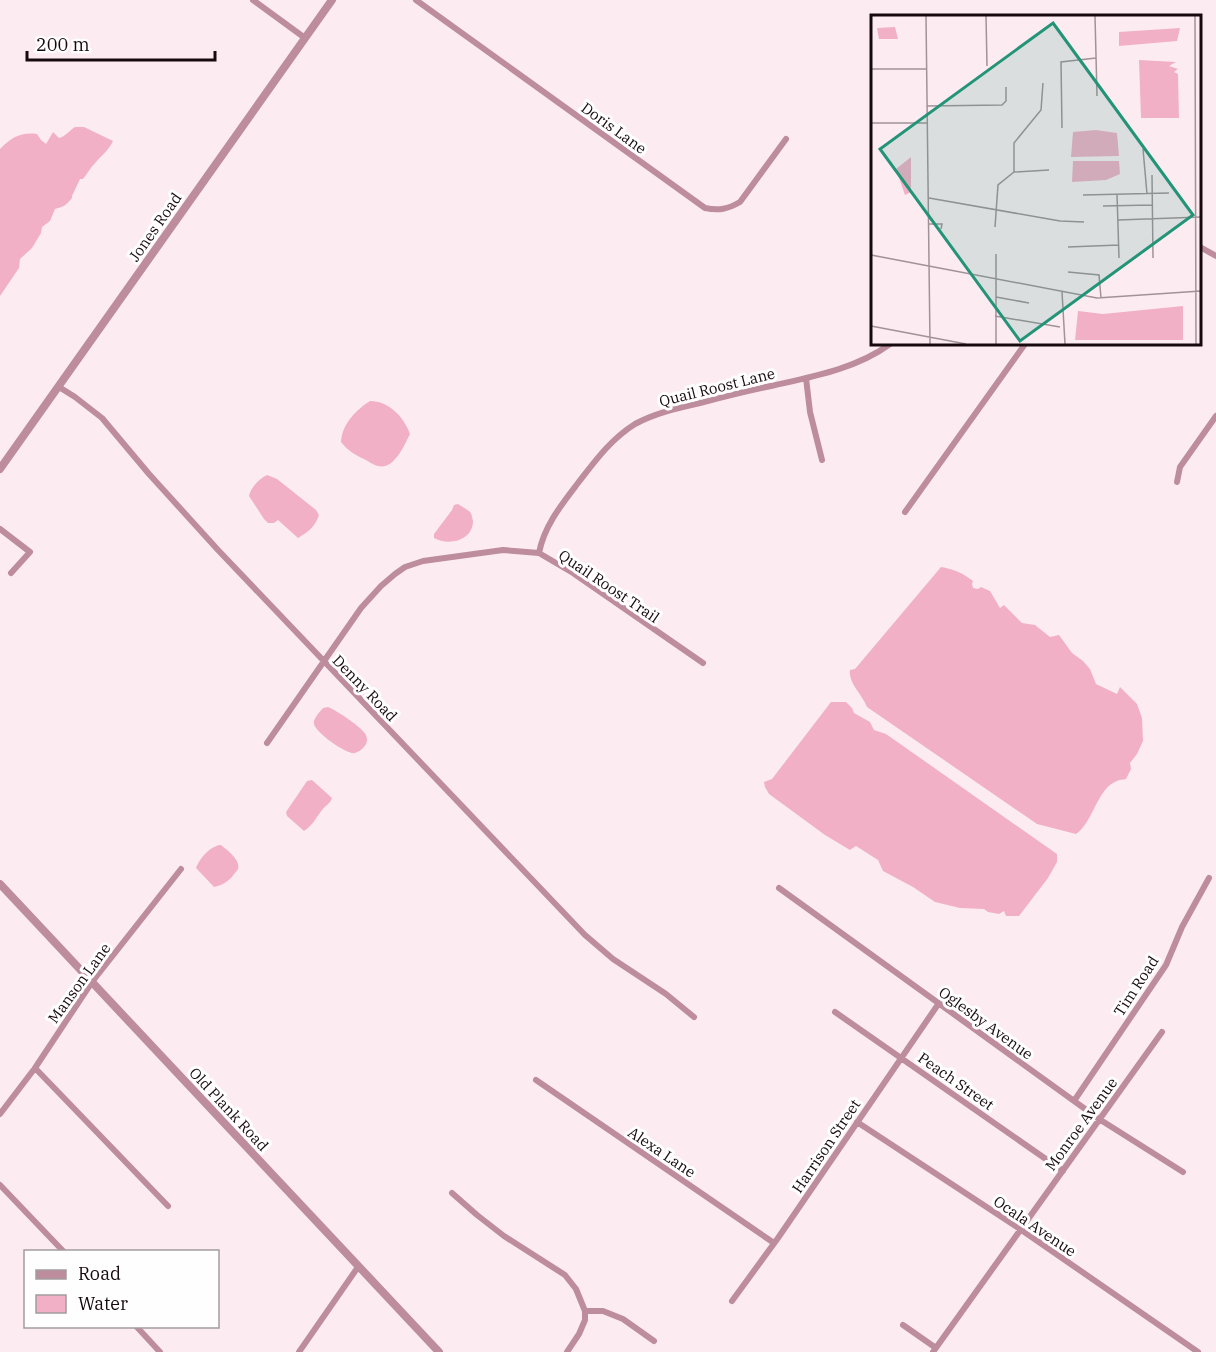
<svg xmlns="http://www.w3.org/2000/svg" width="1216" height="1352" viewBox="0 0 1216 1352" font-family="'IBM Plex Serif',serif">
<rect width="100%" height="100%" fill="#fcecf1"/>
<path fill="#f1b0c6" d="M75 127H84L113 141C109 150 102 155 96 162 91 167 87 174 83 179H80L72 196V198C65 206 65 206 55 209L50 221 42 227 41 233 32 248 20 259 19 268 0 296V149C12 137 21 132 37 134L41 140 46 144 53 132 59 138C65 137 70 130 75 127Z
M370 401C389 401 404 417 410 434 404 446 394 470 378 466 373 465 368 461 364 459 355 455 347 450 341 442 342 424 356 410 370 401Z
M267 475 277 479 316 510 319 515C315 527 308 532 298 538L278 520 274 523H268L264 519 249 496C251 487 259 479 267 475Z
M458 504C462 507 467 509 470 512 472 514 472 518 473 521 473 541 448 546 434 538V534L452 510 454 505Z
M941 567C953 569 963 573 973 581L972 584 973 588 978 589 981 587 990 591 1000 608 1004 605 1022 623 1035 625 1050 637 1059 635 1072 653 1083 661 1090 669 1096 684 1117 694 1120 687 1137 704 1142 718 1143 741 1137 754 1130 763 1131 769 1126 779C1123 780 1120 779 1117 781 1097 788 1093 823 1076 834L1037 824 867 707C862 694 848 683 850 670L855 669Z
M831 702H846L852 708 854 713 870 722 874 730 886 734 1057 854V862L1048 878 1019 916H1006L1004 911 999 914 988 912 984 909 960 908 935 902 913 887 883 871 878 860 856 846 850 850 825 835 769 794 765 787 764 782 772 779Z
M328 707C336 710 363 728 366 735 368 740 367 744 363 748 361 750 358 752 355 753 347 755 316 733 314 724 313 718 320 712 323 708Z
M312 780 332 798C330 804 326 805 322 810 315 819 314 824 304 831L287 816 286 812 307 781Z
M221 845C227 850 241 860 238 869 237 871 233 875 232 877 226 883 222 885 214 887L196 868C200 858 210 846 221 845Z"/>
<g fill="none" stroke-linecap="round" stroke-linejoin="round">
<path stroke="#be8d9d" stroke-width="6" d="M253 0 305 38
M416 0 705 208C719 211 728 209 740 202L786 139
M1200 247 1216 256
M806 378 810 412 822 460
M59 387 75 397 102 418 149 474 218 550 585 935 613 959 666 994 694 1017
M1177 482 1180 467 1216 416
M905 512 1025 344
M0 529 30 552 11 573
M539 553C544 526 562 504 578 483 595 461 611 439 635 424 655 413 678 408 700 403 723 397 747 391 771 386 811 377 856 369 890 344
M267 743 361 608 381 586 395 574 405 567 423 561 503 550 539 553 573 573 703 663
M779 888 1099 1119 1183 1172
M835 1012 1063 1171
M35 1068 168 1206
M536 1080 774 1243
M1074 1101 1166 965 1182 927 1209 878
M0 1114 35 1068 92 982 181 869
M857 1122 1020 1229 1198 1352
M0 1185 64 1252
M452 1193 477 1215 504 1236 565 1275 576 1289 585 1311V1320L579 1334 567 1352
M732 1301 778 1238 939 1003
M585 1311H603L623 1319 654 1341
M903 1325 936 1348
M136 1326 160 1352
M299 1352 358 1267
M933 1352 1162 1032"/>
<path stroke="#be8d9d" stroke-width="8" d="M0 469 332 0
M0 884 439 1352"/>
</g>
<g text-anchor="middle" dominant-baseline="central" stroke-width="6" stroke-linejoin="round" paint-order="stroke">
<g font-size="15" fill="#170a0f" stroke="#fefefe">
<text transform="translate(614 128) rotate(36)">Doris Lane</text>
<text transform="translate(155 227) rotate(-55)">Jones Road</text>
<text transform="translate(717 387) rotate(-14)">Quail Roost Lane</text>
<text transform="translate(609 586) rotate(34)">Quail Roost Trail</text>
<text transform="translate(365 688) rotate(46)">Denny Road</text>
<text transform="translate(79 983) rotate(-54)">Manson Lane</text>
<text transform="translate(1136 986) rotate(-57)">Tim Road</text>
<text transform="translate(986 1023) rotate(36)">Oglesby Avenue</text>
<text transform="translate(956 1081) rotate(35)">Peach Street</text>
<text transform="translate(229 1109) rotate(47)">Old Plank Road</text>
<text transform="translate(1081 1124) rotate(-54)">Monroe Avenue</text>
<text transform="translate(826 1146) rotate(-56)">Harrison Street</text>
<text transform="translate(662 1152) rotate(34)">Alexa Lane</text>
<text transform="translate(1035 1226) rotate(34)">Ocala Avenue</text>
</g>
</g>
<g transform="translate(871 15)">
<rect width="330" height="330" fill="#fcecf1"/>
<path d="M24 12 27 24H8L6 13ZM309 13 306 26 248 31V17ZM268 45 305 47 298 51 307 54 303 57 307 59 308 103H270ZM225 115 246 118 248 141 200 142 202 117ZM40 142V177L34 180 25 154ZM202 146H248L249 159 235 165 201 167ZM312 291V325H204L207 296 232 299Z" fill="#f1b0c6"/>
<path fill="none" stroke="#a09297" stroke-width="1.5" d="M55 1 59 329M115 1 116 51M224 1 226 81M324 1 325 329M0 54H56M56 91 131 90 135 86V72M0 108H57M191 113 190 47 225 43M272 134 276 179M143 157V128L170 95 172 68M281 160 282 243M246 179 248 243M212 180 298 178M58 183 189 206 213 207M232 191 281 190M247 205 330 202M58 209H71L70 214M124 212 127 170 143 157 178 155M197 232 248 230M0 240 226 283 330 276M197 257 228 260 230 283M191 277 194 329M125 282 158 288M124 301 189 312M0 311 95 329M125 329V239"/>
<path fill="#239477" fill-opacity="0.15" stroke="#239477" stroke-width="3" d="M182 8 322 200 149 326 9 134Z"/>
<rect width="330" height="330" fill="none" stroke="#170a0f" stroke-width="3"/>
</g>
<rect x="24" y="1250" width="195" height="78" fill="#fefefe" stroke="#a29c9e" stroke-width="1.5"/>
<rect x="36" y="1270" width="30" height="9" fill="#be8d9d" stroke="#a29c9e" stroke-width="1.5"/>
<text x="78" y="1280" font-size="18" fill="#170a0f">Road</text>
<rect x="36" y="1295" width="30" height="18" fill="#f1b0c6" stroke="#a29c9e" stroke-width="1.5"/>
<text x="78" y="1310" font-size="18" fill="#170a0f">Water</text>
<path d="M27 51v9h188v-9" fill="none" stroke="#170a0f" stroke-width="3"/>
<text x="36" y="51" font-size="18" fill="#170a0f" stroke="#fefefe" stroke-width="4.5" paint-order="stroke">200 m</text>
</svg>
